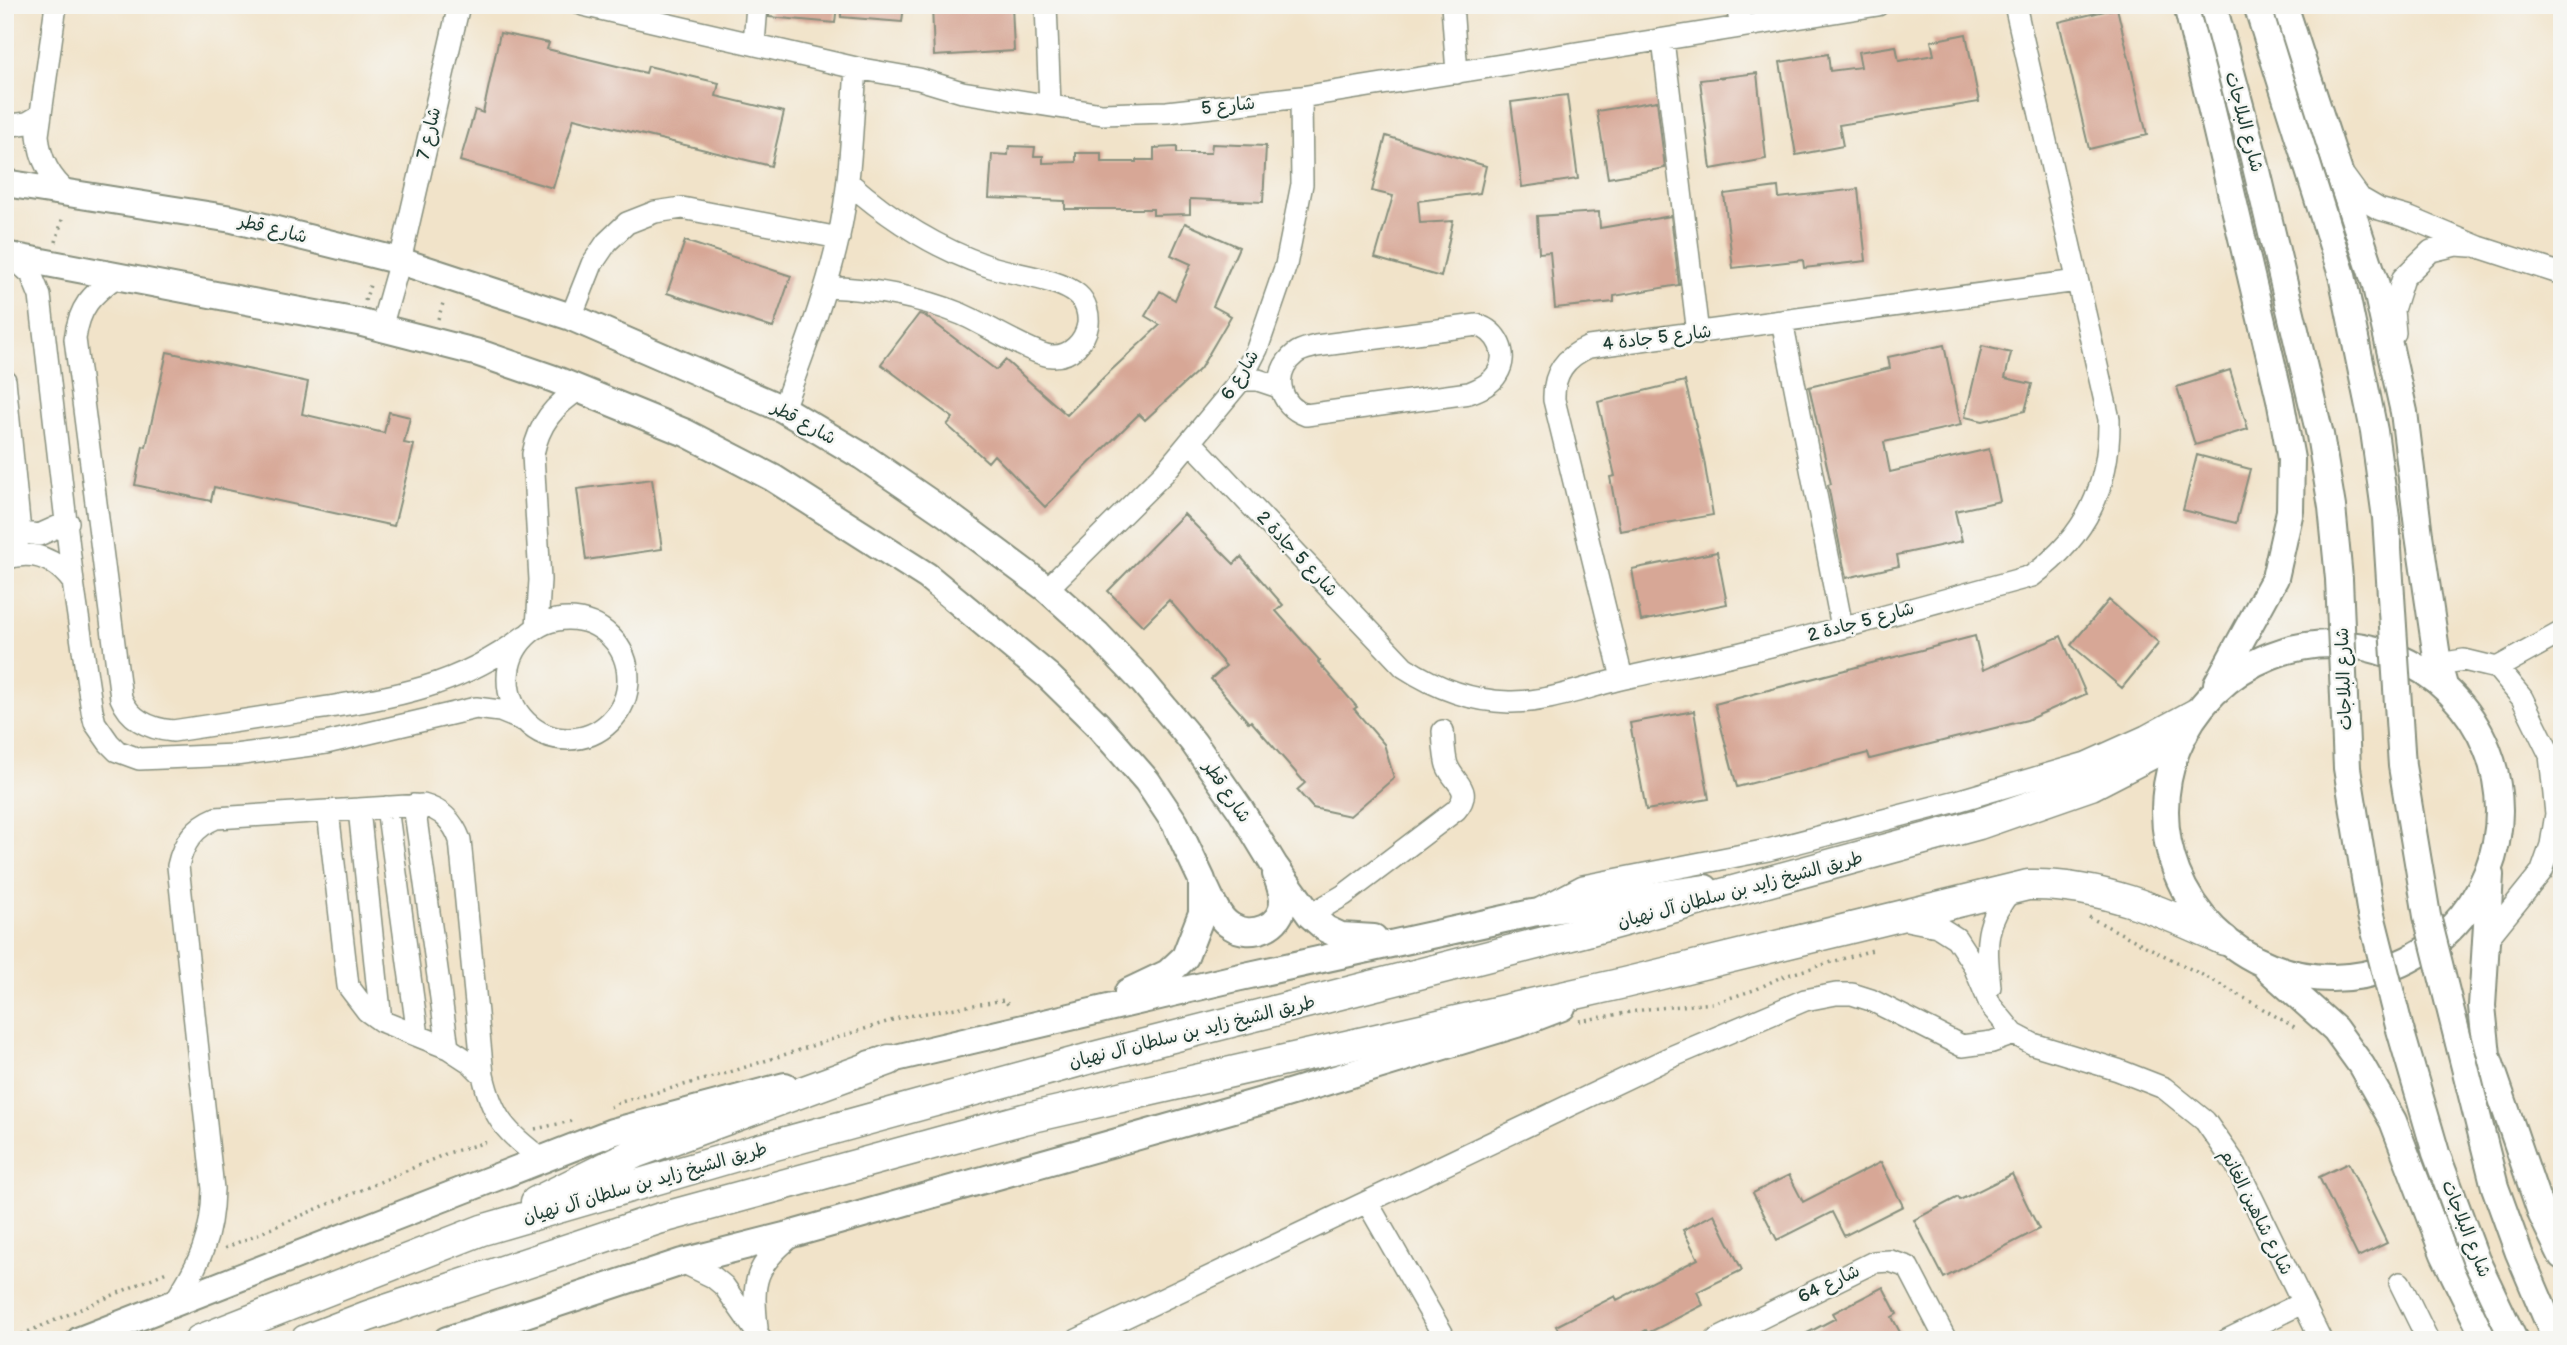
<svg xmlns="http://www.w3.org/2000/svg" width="2567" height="1345" viewBox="0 0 2567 1345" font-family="'Balsamiq Sans','Playpen Sans Arabic',sans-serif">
<rect width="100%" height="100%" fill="#f6f6f2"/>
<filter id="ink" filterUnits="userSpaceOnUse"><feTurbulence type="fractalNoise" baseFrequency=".0143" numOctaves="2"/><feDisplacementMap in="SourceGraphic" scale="14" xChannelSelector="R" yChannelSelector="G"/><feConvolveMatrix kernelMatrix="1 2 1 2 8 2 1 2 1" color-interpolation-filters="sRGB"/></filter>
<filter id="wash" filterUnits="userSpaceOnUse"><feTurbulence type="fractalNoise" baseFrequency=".00686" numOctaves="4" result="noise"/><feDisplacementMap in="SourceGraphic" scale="28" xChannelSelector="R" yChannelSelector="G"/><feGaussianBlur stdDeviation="1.57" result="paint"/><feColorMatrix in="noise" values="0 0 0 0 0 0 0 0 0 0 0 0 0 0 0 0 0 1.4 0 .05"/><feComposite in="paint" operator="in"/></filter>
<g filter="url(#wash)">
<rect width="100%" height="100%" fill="#f1e3c9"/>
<g id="blocks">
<path fill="#d7a796" d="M770 5H837L835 23 769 17Z
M841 5H904L902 22 841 17Z
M932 5H1012L1014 51 934 56Z
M2117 8 2147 135 2089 149 2059 22Z
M500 33 549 43 547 49 646 73 648 66 719 83 716 96 784 112 771 166 574 118 553 188 460 161 475 110 483 113Z
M1966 34 1979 102 1839 125 1843 146 1796 155 1780 62 1828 54 1830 71 1861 67 1858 52 1896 46 1899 61 1934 55 1931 41Z
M1757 73 1766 159 1711 169 1700 80Z
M1567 95 1578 179 1522 187 1511 102Z
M1657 101 1665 168 1608 178 1597 111Z
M1386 136 1486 166 1480 193 1418 201 1420 223 1453 221 1441 277 1375 258 1393 196 1372 191Z
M1212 144 1266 146 1263 202 1190 199V214L1153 215V209H1065V201L989 198 992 154 1008 155 1009 146 1035 147 1034 156H1043V163L1076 162V153H1101V162H1136V160H1154V148L1177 147V153H1211Z
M1778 187 1779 198 1858 189 1866 261 1804 268 1803 260 1733 268 1724 194Z
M1599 212 1600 228 1671 216 1679 285 1614 296V302L1555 308 1550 252 1539 253 1537 216Z
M1185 223 1239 247 1213 306 1231 316 1200 369 1145 420 1139 414 1045 507 994 455 988 462 947 425 953 418 881 364 919 314 924 315 996 370 1005 360 1067 415 1104 377 1160 325 1145 316 1160 291 1175 300 1191 264 1171 255Z
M685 241 791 276 773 328 667 293Z
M1944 345 1961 425 1884 442 1890 472 1989 449 2000 501 1955 511 1962 541 1897 555 1899 566 1846 578 1828 485 1831 484 1809 387 1890 368 1888 357Z
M1982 346 2011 353 2005 378 2032 384 2025 411 1983 421 1965 417Z
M167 352 308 382 302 414 384 433 389 412 410 417 404 443 414 445 394 526 214 487 211 501 135 485 143 446 146 447Z
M2230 370 2248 429 2195 445 2177 387Z
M1685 381 1704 460 1713 515 1620 531 1610 477 1615 476 1598 402Z
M2197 455 2250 469 2236 523 2183 510Z
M652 479 662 549 586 560 577 489Z
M1184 514 1234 564 1241 557 1283 605 1276 611 1320 661 1318 662 1357 707 1354 709 1384 744 1394 778 1350 816 1313 808 1297 790 1305 783 1251 721 1249 723 1211 679 1226 666 1169 600 1143 626 1108 591Z
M1717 552 1727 604 1641 621 1632 569Z
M2109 600 2159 643 2122 688 2071 645Z
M1975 636 1983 670 2061 636 2086 694 2027 720 1870 759 1868 753 1737 787 1715 704Z
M1694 711 1709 799 1646 810 1630 723Z
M1881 1162 1903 1206 1844 1236 1832 1212 1777 1240 1753 1193 1789 1175 1803 1202Z
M2348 1163 2387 1243 2358 1257 2319 1177Z
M2012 1174 2039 1229 1944 1278 1914 1220 1958 1197 1960 1200Z
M1714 1214 1742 1270 1697 1292 1703 1305 1648 1333 1646 1330 1628 1340H1564L1556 1326 1615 1296 1617 1300 1698 1259 1683 1230Z
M1883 1287 1897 1314 1892 1317 1904 1340H1794L1836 1318 1833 1313Z"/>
</g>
</g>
<g filter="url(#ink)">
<use href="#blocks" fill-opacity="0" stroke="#88907e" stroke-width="2"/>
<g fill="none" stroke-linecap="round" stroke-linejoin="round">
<g stroke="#88907e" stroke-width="24">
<path id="minor" d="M56 5 38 135C40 160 50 178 69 194
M583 5 856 68 919 79 962 92 1102 114 1167 112 1301 97 1878 5
M1046 5 1050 105
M1452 5 1457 73
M1737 5 1741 27
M1663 40 1698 334
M754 44 757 5
M5 126 27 123 39 116
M2344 176 2360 198 2379 209 2410 218 2479 247 2562 274
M11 256 31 274 40 296 73 582 92 711 95 723 109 743 117 751 139 759 235 755 326 743 476 708 500 711 522 720
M117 276C91 295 79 307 75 339L121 698C130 720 150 729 173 731 219 724 265 717 310 710 393 697 456 688 525 636
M826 287C873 289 917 296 961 314 981 322 1035 356 1052 356 1071 357 1085 341 1088 324 1089 314 1086 302 1078 295 1058 278 1014 275 988 266 935 248 889 218 848 182
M571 317 592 264 607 242 627 223 655 212 682 208 839 238
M1782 321 1842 627
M1477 325C1497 331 1510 354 1497 374 1491 384 1480 389 1469 393L1306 415C1279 406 1271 373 1295 354 1301 349 1310 348 1316 346Z
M381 328 400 261 459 5
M2395 333 2393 310 2403 278 2431 251 2456 245 2470 246
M5 380 20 532 14 556
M1241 380H1258L1279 387
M783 409C803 353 825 298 838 240 851 184 852 125 856 68
M1191 442 1404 667C1436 688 1470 701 1509 702 1551 703 1593 684 1634 676 1674 667 1714 660 1754 650 1847 628 1939 601 2032 576 2086 536 2110 487 2109 419L2015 5
M20 532 39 535 68 522
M5 559C33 549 56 559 73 582
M1047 589 1164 473 1241 380 1257 349 1286 265 1302 184 1301 97
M508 679a60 60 0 1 1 120 0a60 60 0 1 1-120 0Z
M537 627 540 580 533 454C539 424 554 405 580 389
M2438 664 2464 660 2497 668 2522 698 2550 755 2556 814 2551 845 2542 871 2484 943
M2497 668 2562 632
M1622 678 1554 400C1553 374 1565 357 1589 347L2077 281
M414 805 448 1048
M387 807 418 1036
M359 809 381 1021
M328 811 348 986 367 1011 381 1021 448 1048 471 1063 483 1075
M1541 908 1583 886 1768 850 1957 801 2086 763 2146 736 2201 706
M1310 915 1344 895 1456 810C1474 789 1454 784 1447 765 1444 755 1444 743 1443 731
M1902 919 1937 926 1956 938 1973 964 1991 1006 2014 1034 2033 1044 2118 1070 2164 1088 2205 1121 2236 1165 2321 1340
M1990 987C1986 944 1983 924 2012 889
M1367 1202 1446 1340
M682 1262 713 1277 724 1286 762 1340
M2400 1283 2428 1340
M174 1303C200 1263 212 1238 213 1189L178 866C183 843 194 827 216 818L423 805C442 810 453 821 460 840L483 1075C493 1120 506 1131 541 1159
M757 1328C752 1280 754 1267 793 1235
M1077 1340 1671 1057 1805 1000 1836 994H1852L1871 1000 1962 1046 1992 1042 2014 1034
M1716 1340 1874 1262 1890 1261 1908 1267 1946 1340
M2227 1340 2302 1303"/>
</g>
<g stroke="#88907e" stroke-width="30">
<path id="major" d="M2187 5 2280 399 2291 459 2290 511 2275 578 2217 684
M2284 5 2375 282 2404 412 2419 535 2438 664 2444 686
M5 183 232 219 400 261 571 317 783 409 862 456 948 515 1047 589 1098 635 1143 682 1193 742 1240 809 1274 865 1310 915 1326 929 1341 936 1374 938
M5 255 358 322 479 353 554 379 686 433 773 478 927 576 1048 676 1097 724 1147 781 1175 823 1202 880V913L1185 957 1168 973 1128 992
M2165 811a167 167 0 1 1 334 0a167 167 0 1 1-334 0Z
M2490 875 2482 1006 2487 1055 2542 1215 2562 1256
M1204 885C1211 898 1217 918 1231 926 1251 939 1283 927 1283 901 1283 892 1279 883 1276 874
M2267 968 2335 1029 2361 1065 2393 1121 2444 1254 2486 1340
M870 1064 1236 978 1532 913 1705 888
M80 1340 612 1132 785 1086
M447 1340 682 1262 796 1233 1269 1099 1523 1022 1562 1007"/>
</g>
<g stroke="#88907e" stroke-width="33">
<path id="highway" d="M536 1202 635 1153 889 1060
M200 1340 482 1230 753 1151 1098 1056 1587 931 1979 824 2091 785 2153 753 2183 733
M306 1340 368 1316 658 1219 1024 1119 1624 983 2028 885C2098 883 2162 911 2224 940"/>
</g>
<path stroke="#88907e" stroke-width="3.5" stroke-dasharray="2 5" stroke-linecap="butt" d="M56 242 63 216
M365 301 371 282
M438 319 444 300
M2089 917 2218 983 2298 1029
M1579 1021 1648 1009 1714 1003 1757 989 1781 977 1876 949
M610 1107 621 1102 724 1074 902 1017 1004 1000 1010 1007
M535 1129 572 1121
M225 1248 448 1153 490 1141
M9 1340 169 1271"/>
<use href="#minor" stroke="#fff" stroke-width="21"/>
<use href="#major" stroke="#fff" stroke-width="26"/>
<use href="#highway" stroke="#fff" stroke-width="30"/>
<g stroke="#88907e" stroke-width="30" stroke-linecap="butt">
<path id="major-bridge" d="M2213 5 2253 154 2320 435 2332 507 2339 579 2347 768 2371 915 2399 1026 2436 1153 2476 1260 2514 1340
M2257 5 2342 275 2374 431 2386 518 2402 766 2427 916 2495 1187 2519 1253 2556 1340"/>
</g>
<use href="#major-bridge" stroke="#fff" stroke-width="26"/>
</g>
</g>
<g text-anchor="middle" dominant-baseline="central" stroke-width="5" stroke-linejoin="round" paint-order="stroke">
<g font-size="18" fill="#1f3d34" stroke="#f6f6f2">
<text transform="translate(1228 106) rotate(-6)">شارع 5</text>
<text transform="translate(2244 122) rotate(75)">شارع البلاجات</text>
<text transform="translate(429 133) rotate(-77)">شارع 7</text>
<text transform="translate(273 229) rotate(14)">شارع قطر</text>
<text transform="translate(1657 338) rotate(-7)">شارع 5 جادة 4</text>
<text transform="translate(1240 375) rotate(-58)">شارع 6</text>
<text transform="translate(804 423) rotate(29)">شارع قطر</text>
<text transform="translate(1297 554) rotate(47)">شارع 5 جادة 2</text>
<text transform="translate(1861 622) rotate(-15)">شارع 5 جادة 2</text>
<text transform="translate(2344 679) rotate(-92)">شارع البلاجات</text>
<text transform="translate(1227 792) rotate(56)">شارع قطر</text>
<text transform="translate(1740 890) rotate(-15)">طريق الشيخ زايد بن سلطان آل نهيان</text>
<text transform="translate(1192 1032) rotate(-14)">طريق الشيخ زايد بن سلطان آل نهيان</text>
<text transform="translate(645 1183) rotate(-16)">طريق الشيخ زايد بن سلطان آل نهيان</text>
<text transform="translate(2256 1212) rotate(63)">شارع شاهين الغانم</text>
<text transform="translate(2466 1229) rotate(68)">شارع البلاجات</text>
<text transform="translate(1829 1284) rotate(-26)">شارع 64</text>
</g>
</g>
<rect width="2567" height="1345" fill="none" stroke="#f6f6f2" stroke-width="28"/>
</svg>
